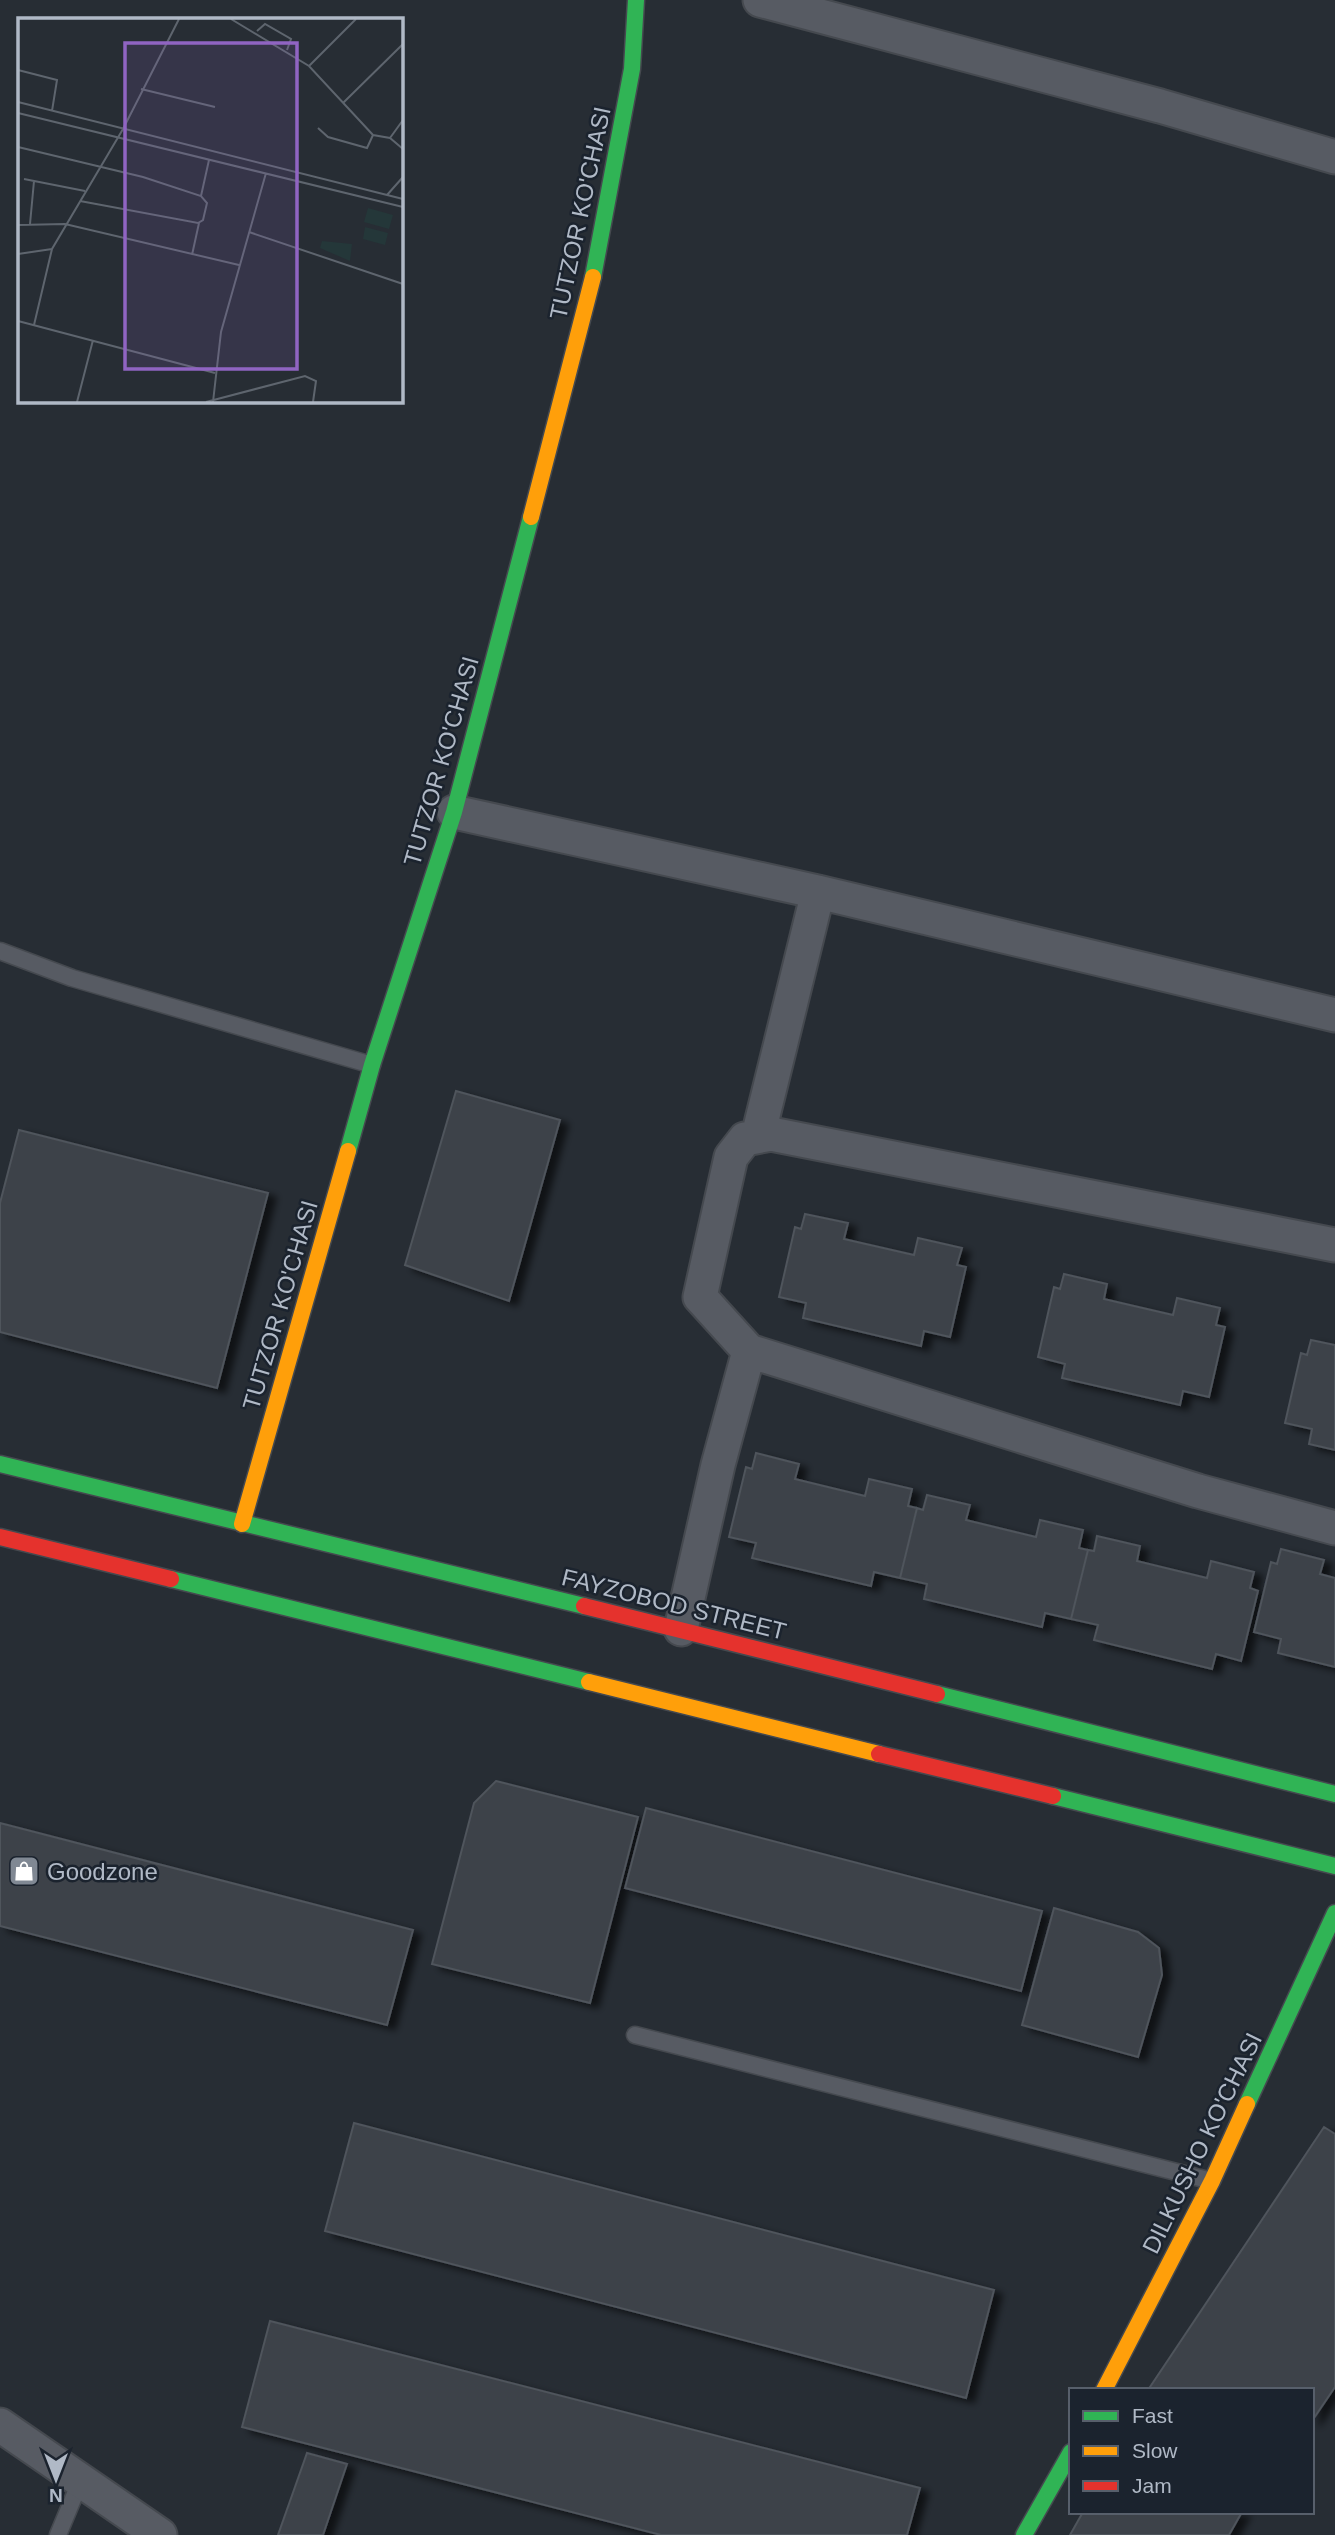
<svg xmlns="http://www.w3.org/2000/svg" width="1335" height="2535" viewBox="0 0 1335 2535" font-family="Arial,sans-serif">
<defs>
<filter id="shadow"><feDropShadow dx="8" dy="4.5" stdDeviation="3.5" flood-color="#0009"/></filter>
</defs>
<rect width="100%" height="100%" fill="#272d34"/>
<path fill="#3e4349" stroke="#4f545c" stroke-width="2" filter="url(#shadow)" d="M456 1091 560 1120 509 1301 405 1265Z
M19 1130 268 1193 217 1388 0 1332V1203Z
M805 1214 848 1223 844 1239 914 1255 918 1238 962 1248 957 1265 966 1267 950 1337 924 1331 921 1346 803 1318 806 1303 779 1297 795 1227 801 1229Z
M1064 1274 1107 1284 1104 1299 1173 1315 1177 1298 1220 1308 1216 1325 1225 1327 1209 1397 1183 1391 1180 1405 1062 1378 1065 1364 1038 1357 1054 1287 1060 1289Z
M1311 1340 1335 1345V1450L1309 1444 1312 1429 1285 1423 1301 1353 1307 1355Z
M756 1453 799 1464 795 1479 865 1496 869 1479 912 1489 908 1506 917 1508 900 1578 874 1572 871 1586 752 1558 756 1543 729 1537 746 1467 752 1469Z
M927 1495 970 1505 966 1520 1036 1537 1040 1520 1083 1530 1079 1548 1088 1550 1071 1619 1045 1613 1042 1627 924 1599 927 1584 900 1578 917 1508 923 1510Z
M1097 1536 1140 1546 1137 1561 1207 1578 1211 1561 1254 1572 1250 1588 1258 1591 1241 1661 1216 1654 1212 1669 1094 1640 1098 1625 1071 1619 1088 1550 1094 1551Z
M1281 1549 1324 1560 1320 1574 1335 1578V1667L1278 1653 1281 1639 1254 1632 1271 1562 1277 1564Z
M496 1781 638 1817 590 2003 432 1964 474 1803Z
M646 1808 1042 1911 1021 1991 625 1888Z
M0 1823 413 1930 387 2025 0 1926Z
M1054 1908 1138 1932 1159 1948 1162 1975 1138 2057 1022 2025Z
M354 2123 994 2290 966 2398 325 2231Z
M1324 2127 1335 2134V2387L1312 2421V2390H1148Z
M270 2321 920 2488 907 2535H661L242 2427Z
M307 2453 347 2464 323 2535H278Z
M1083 2512H1242L1229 2535H1070Z"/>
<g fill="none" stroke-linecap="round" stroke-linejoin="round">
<g stroke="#45494f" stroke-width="19">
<path id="lane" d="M0 951 72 978 372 1065
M635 2035 1212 2181
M58 2535 80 2482"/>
</g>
<g stroke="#45494f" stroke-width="37">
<path id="street" d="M760 0 1160 106 1335 157
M454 812 818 892 1335 1015
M758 1136 818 892
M1335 1245 771 1134 745 1139 731 1157 700 1297 749 1351 1198 1491 1335 1528
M681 1629 718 1465 749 1351
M0 2425 160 2535"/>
</g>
<g stroke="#45494f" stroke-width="19">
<path id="fast" d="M593 277 632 69 636 0
M348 1151 372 1065 454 812 531 517
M0 1464 584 1606
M171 1579 589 1682
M937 1694 1335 1794
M1053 1796 1335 1866
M1247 2104 1335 1913
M1024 2535 1071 2452"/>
</g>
<g stroke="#45494f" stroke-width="19">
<path id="slow" d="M531 517 593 277
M242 1524 348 1151
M589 1682 879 1754
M1104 2390 1212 2181 1247 2104"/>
</g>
<g stroke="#45494f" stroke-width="19">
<path id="jam" d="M0 1537 171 1579
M584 1606 937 1694
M879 1754 1053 1796"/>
</g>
<use href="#lane" stroke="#575b63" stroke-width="16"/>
<use href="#street" stroke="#575b63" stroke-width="33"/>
<use href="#fast" stroke="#30b455" stroke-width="16"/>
<use href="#slow" stroke="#ff9f0a" stroke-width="16"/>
<use href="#jam" stroke="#e5322d" stroke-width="16"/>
</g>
<defs>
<g id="shop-square" transform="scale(1.575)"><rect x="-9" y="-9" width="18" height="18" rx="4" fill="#808893" stroke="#1b232e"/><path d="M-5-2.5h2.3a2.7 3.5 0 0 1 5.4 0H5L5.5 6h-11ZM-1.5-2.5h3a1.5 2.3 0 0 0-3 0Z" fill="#fff"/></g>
</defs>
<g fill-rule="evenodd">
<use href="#shop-square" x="24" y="1871"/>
</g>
<g text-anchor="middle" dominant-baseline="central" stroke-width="5" stroke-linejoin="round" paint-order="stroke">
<g font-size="24" fill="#b0b9c6" stroke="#1b232e">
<text transform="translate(580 213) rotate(-78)">TUTZOR KO'CHASI</text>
<text transform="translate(441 761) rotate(-74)">TUTZOR KO'CHASI</text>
<text transform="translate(280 1305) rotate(-74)">TUTZOR KO'CHASI</text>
<text transform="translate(674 1604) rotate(14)">FAYZOBOD STREET</text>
<text transform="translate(1202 2143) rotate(-64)">DILKUSHO KO'CHASI</text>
</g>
<g font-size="24" fill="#b0b9c6" stroke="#1b232e" text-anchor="start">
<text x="47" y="1871">Goodzone</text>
</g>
</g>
<g transform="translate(18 18)">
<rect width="385" height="385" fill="#272d34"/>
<path d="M350 190 375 197 371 211 346 204ZM347 209 370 215 367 227 345 221ZM304 223 334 226 332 243 302 230Z" fill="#243739"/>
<path fill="none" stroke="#5e656e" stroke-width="2" d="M213 1 291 48 355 117 372 120 385 131M239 13 247 6 273 21 269 32M291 48 338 1M0 52 39 62 34 93M123 71 197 89M0 84 385 181M325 85 385 26M0 95 385 189M300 110 310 119 349 130 355 117M372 120 385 102M0 129 125 159 183 178 189 185 185 202 180 205 62 183M6 161 67 173M369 177 385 159M183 178 191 142M12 206 16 163M0 207 47 206 221 247M231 214 385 266M0 236 34 231M174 237 181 205M0 303 197 355M16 307 34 231 105 111 161 1M59 384 75 322M188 384 287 358 298 363 295 384M195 384 203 314 248 155"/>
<path fill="#9064c2" fill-opacity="0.15" stroke="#9064c2" stroke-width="3.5" d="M107 25H279V351H107Z"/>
<rect width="385" height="385" fill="none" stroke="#b0b9c6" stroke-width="3.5"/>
</g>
<rect x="1069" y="2388" width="245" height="126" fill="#1b232e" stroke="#575f6b" stroke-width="2"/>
<rect x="1083" y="2411" width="35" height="10" fill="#30b455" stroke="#575f6b" stroke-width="2"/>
<text x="1132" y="2423" font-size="21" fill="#b0b9c6">Fast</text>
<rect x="1083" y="2446" width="35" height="10" fill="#ff9f0a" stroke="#575f6b" stroke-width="2"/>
<text x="1132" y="2458" font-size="21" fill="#b0b9c6">Slow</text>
<rect x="1083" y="2481" width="35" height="10" fill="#e5322d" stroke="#575f6b" stroke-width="2"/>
<text x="1132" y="2493" font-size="21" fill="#b0b9c6">Jam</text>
<g transform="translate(56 2479) rotate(180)" stroke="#1b232e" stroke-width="5" paint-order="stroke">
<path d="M0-5L12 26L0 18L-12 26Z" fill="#b0b9c6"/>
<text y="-10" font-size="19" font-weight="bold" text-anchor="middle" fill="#b0b9c6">N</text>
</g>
</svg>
